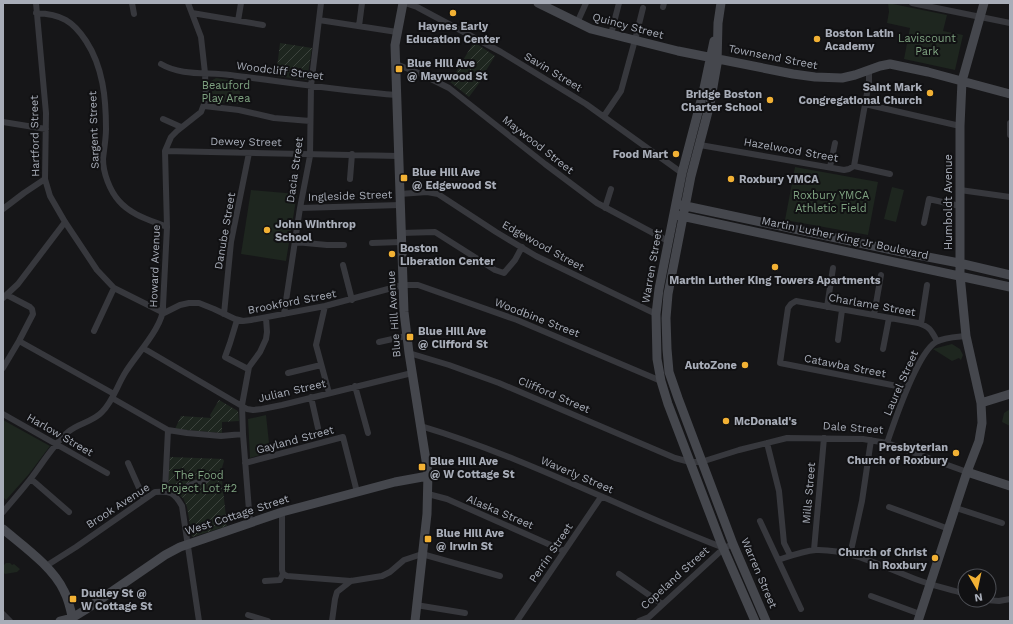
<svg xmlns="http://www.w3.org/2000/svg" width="1013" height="624" viewBox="0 0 1013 624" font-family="'Work Sans',sans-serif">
<defs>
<pattern id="garden-furrows" width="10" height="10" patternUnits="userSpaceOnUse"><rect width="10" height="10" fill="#1e261f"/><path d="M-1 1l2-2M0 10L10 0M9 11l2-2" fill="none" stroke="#3c433d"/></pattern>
</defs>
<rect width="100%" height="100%" fill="#161618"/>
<path fill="#1e261f" d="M888 3 947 15 943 31 963 35 955 70 904 59 910 28 887 23 889 12Z
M216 78 242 82 238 104 213 102 211 81Z
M795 167 878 182 868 235 785 220Z
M892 187 904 190 896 222 884 219Z
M251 190 297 194 286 261 241 254Z
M952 344 960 349 963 355 961 360 959 358 952 361 933 349Z
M1010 409V426L1002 422 1004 413Z
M266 415 270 452 250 458 248 419Z
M3 420 50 446 29 474 6 500 3 497Z
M6 563H10L12 565 14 564 20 569 17 572 5 574 3 572V566Z"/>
<path fill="url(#garden-furrows)" d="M474 42 495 56 482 77 483 78 469 97 450 82Z
M280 43 312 48 307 80 276 76Z
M219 400 238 411 239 421 222 422V433L175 429 181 416 211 418 210 415Z
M170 457 223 459 224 461 221 471 227 526 192 537 187 507 183 498 168 487Z"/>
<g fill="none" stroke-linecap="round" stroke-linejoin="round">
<path stroke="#37383d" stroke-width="6" d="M36 3 46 113 45 179 50 196 65 222 97 270 114 288 164 313 180 305 189 303H199L214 309 235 319 243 321 251 320 325 306 403 285H418L517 320 661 381
M132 3 134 14
M405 3 417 7 501 52 586 104 682 173
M912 3 1010 23
M663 7 664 3
M36 13C61 14 73 21 86 41 103 67 106 98 106 129 106 139 104 149 103 159 103 173 110 191 119 201 131 215 150 220 167 227
M192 13 263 25
M319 20 397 32
M238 21 241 3
M577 23 586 3
M359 26 362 3
M611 34 619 3
M161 64C181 76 207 72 230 75 286 82 341 91 397 95
M396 64 421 74 449 88 545 164 597 203 668 241
M865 104 960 126
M204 106 239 110 274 118 310 121
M604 116 621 91 635 40 643 8
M163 119 181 127
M3 122 46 129
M1010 123V135
M700 145 844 170 849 169 854 166 869 82V70
M165 151 399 156
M854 166 890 174
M830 167 835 143
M350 179 352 154
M960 190 1010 197
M400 194 427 192 438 194 496 232 536 256 656 314
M300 208 400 205
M605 208 611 189
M3 209 24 193 45 179
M924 223 929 199 960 206
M401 233 435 232 495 270 504 273 515 260 522 247
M295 242 327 245H344
M372 243 401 242
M343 265 352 300
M3 298 18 284 65 222
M325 306 316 345 329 393
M827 307 833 268
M224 314 231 242 249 153
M284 314 300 208 310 156 311 86 321 3
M874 315 881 275
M237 320 230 343 225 357 248 369
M921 324 927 285
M94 331 114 288
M838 340 842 310
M19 341 114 394
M379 342 406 336
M143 348 247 409 253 410 262 409 282 405 412 373
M883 349 889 318
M409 353 449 365 499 383 675 458 690 462H701L739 450 787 438 863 439 887 443 967 472
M3 368 19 341 33 314 32 309 30 307 7 295
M288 373 321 365
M355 386 368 433
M907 388 780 363 788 308 791 304 796 301 918 323C930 327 931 330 937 341
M311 397 318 428
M112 398 168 430 187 433 221 436 243 434
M3 414 107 473
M421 426C525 457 622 509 724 548
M767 443 779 491 784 543 790 555
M887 443C895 420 917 353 936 342 945 337 957 337 966 336
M128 463 144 499
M245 463 343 437 357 492
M31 479 69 512
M165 491 168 430
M428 494 447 499 564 551
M174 495C183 487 194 483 206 480
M889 507 949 529
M956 508 1002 523
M3 512C13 500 23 489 32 477 44 461 54 444 68 432 78 423 93 422 102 412 113 401 117 386 125 373 135 356 165 325 163 306L167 227 165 151 171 137 177 131 201 112 206 99 205 73 201 37 188 3
M282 512V570L283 574 287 576 351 581 382 576 390 572 404 560 422 554 500 576
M760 521 801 609
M250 523 243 434 242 405 249 367 260 352 266 339 267 332 266 318
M814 550 824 438
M850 555 862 501 871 440
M778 560C790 556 803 551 816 550 851 549 886 568 918 580 933 586 950 589 965 594
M46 566 76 547 155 492C170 491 174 492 182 506L199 621
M619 574 662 604
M265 581 280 580 283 574
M871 596 920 614
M986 600 999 601 1010 599
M416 605 465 613
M3 614 10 621
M248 615 268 621
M332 621 335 599 337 592 351 581
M517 621 601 497
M639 621 649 617 724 548 733 544"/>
<path stroke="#45474d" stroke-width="9" d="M403 3 395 45 404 312 409 353 428 473 427 514 415 621
M538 3 591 29 678 51 793 74 815 77 842 78 855 75 880 66 890 64 928 72 1010 94
M721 3 718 23 717 64 710 104 691 176 668 294 666 318 667 349 669 372 678 398 733 544 766 621
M714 41 703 93 682 173 659 289 656 314 657 359 661 381 668 404 721 543 755 621
M681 205 897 251 959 263 1010 275
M677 215 1010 287
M981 403 1010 394
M967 472 1010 486
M3 529C23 546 53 567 64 591 69 600 71 611 73 621
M60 621 72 618 85 610 165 555 180 547 282 512 395 482 428 476
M918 621 967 472 979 441 982 423 981 403 966 336 960 275V126L962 81 984 3"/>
</g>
<g fill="#f2b134" stroke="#111113" stroke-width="1.5">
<circle cx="453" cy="13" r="4"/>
<circle cx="817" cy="39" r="4"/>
<rect x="395" y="65" width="8" height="8" rx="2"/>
<circle cx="930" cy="93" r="4"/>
<circle cx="770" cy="100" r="4"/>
<circle cx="676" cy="154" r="4"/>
<rect x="400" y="174" width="8" height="8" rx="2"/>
<circle cx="731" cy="179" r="4"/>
<circle cx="267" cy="230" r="4"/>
<circle cx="392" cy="254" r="4"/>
<circle cx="775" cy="267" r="4"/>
<rect x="406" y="333" width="8" height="8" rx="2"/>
<circle cx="745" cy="365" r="4"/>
<circle cx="726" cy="421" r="4"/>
<circle cx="956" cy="453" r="4"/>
<rect x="418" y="463" width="8" height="8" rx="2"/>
<rect x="424" y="535" width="8" height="8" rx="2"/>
<circle cx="935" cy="558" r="4"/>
<rect x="69" y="595" width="8" height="8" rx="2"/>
</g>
<g text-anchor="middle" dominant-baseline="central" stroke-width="4" stroke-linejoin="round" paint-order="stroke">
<g font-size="11" font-weight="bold" fill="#a8adb8" stroke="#111113" text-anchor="start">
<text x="453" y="26" text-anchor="middle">Haynes Early<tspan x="453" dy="13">Education Center</tspan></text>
<text x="825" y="33">Boston Latin<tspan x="825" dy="13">Academy</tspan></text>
<text x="407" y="63">Blue Hill Ave<tspan x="407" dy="13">@ Maywood St</tspan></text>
<text x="922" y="87" text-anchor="end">Saint Mark<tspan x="922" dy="13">Congregational Church</tspan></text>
<text x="762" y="94" text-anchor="end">Bridge Boston<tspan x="762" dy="13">Charter School</tspan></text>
<text x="668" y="154" text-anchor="end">Food Mart</text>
<text x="412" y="172">Blue Hill Ave<tspan x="412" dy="13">@ Edgewood St</tspan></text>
<text x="739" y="179">Roxbury YMCA</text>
<text x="275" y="224">John Winthrop<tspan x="275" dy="13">School</tspan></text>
<text x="400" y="248">Boston<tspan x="400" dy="13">Liberation Center</tspan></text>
<text x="775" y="280" text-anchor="middle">Martin Luther King Towers Apartments</text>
<text x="418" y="331">Blue Hill Ave<tspan x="418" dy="13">@ Clifford St</tspan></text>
<text x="737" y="365" text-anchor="end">AutoZone</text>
<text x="734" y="421">McDonald's</text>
<text x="948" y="447" text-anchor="end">Presbyterian<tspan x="948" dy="13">Church of Roxbury</tspan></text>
<text x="430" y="461">Blue Hill Ave<tspan x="430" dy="13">@ W Cottage St</tspan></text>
<text x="436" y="533">Blue Hill Ave<tspan x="436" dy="13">@ Irwin St</tspan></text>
<text x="927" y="552" text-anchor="end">Church of Christ<tspan x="927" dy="13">in Roxbury</tspan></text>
<text x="81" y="593">Dudley St @<tspan x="81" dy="13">W Cottage St</tspan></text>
</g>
<g font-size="11" fill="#a8adb8" stroke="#111113">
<text transform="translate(628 26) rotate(15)">Quincy Street</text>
<text transform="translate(773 57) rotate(11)">Townsend Street</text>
<text transform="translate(280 71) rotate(7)">Woodcliff Street</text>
<text transform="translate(553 72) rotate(31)">Savin Street</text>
<text transform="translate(94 130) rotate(-92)">Sargent Street</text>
<text transform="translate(35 136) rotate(-91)">Hartford Street</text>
<text transform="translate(246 142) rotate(1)">Dewey Street</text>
<text transform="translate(538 145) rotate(38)">Maywood Street</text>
<text transform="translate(791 150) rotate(10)">Hazelwood Street</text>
<text transform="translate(295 170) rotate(-82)">Dacia Street</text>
<text transform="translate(350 196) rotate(-2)">Ingleside Street</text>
<text transform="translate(948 202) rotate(-90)">Humboldt Avenue</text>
<text transform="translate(225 231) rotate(-80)">Danube Street</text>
<text transform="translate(845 238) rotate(12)">Martin Luther King Jr Boulevard</text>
<text transform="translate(543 246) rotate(29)">Edgewood Street</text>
<text transform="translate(155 266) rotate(-88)">Howard Avenue</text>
<text transform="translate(652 266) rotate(-80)">Warren Street</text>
<text transform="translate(292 302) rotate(-11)">Brookford Street</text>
<text transform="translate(872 305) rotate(10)">Charlame Street</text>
<text transform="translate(394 314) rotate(-94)">Blue Hill Avenue</text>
<text transform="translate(537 318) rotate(21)">Woodbine Street</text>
<text transform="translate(845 366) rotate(11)">Catawba Street</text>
<text transform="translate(901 383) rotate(-66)">Laurel Street</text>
<text transform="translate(292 391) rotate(-13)">Julian Street</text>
<text transform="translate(554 395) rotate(23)">Clifford Street</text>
<text transform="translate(853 428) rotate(4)">Dale Street</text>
<text transform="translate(60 435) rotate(30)">Harlow Street</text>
<text transform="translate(295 440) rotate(-15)">Gayland Street</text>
<text transform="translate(577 475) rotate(23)">Waverly Street</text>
<text transform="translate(809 493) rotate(-85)">Mills Street</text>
<text transform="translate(118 506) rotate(-33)">Brook Avenue</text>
<text transform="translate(500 512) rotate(23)">Alaska Street</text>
<text transform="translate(237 515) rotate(-18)">West Cottage Street</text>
<text transform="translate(551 553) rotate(-56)">Perrin Street</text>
<text transform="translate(759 573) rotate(67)">Warren Street</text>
<text transform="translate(675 578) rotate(-42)">Copeland Street</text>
</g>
<g font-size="11" fill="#7fa381" stroke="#111113">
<text x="927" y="38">Laviscount<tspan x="927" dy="13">Park</tspan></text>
<text x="226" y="85">Beauford<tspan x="226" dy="13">Play Area</tspan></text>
<text x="831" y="195">Roxbury YMCA<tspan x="831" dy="13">Athletic Field</tspan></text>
<text x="199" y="475">The Food<tspan x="199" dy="13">Project Lot #2</tspan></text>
</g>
</g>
<rect width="1013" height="624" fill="none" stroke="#a8adb8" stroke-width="8"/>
<g transform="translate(977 588) rotate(171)"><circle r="19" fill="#111113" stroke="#4d4f55"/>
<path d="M0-3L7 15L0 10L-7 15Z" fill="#f2b134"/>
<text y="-6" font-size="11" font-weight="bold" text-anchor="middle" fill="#a8adb8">N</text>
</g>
</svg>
